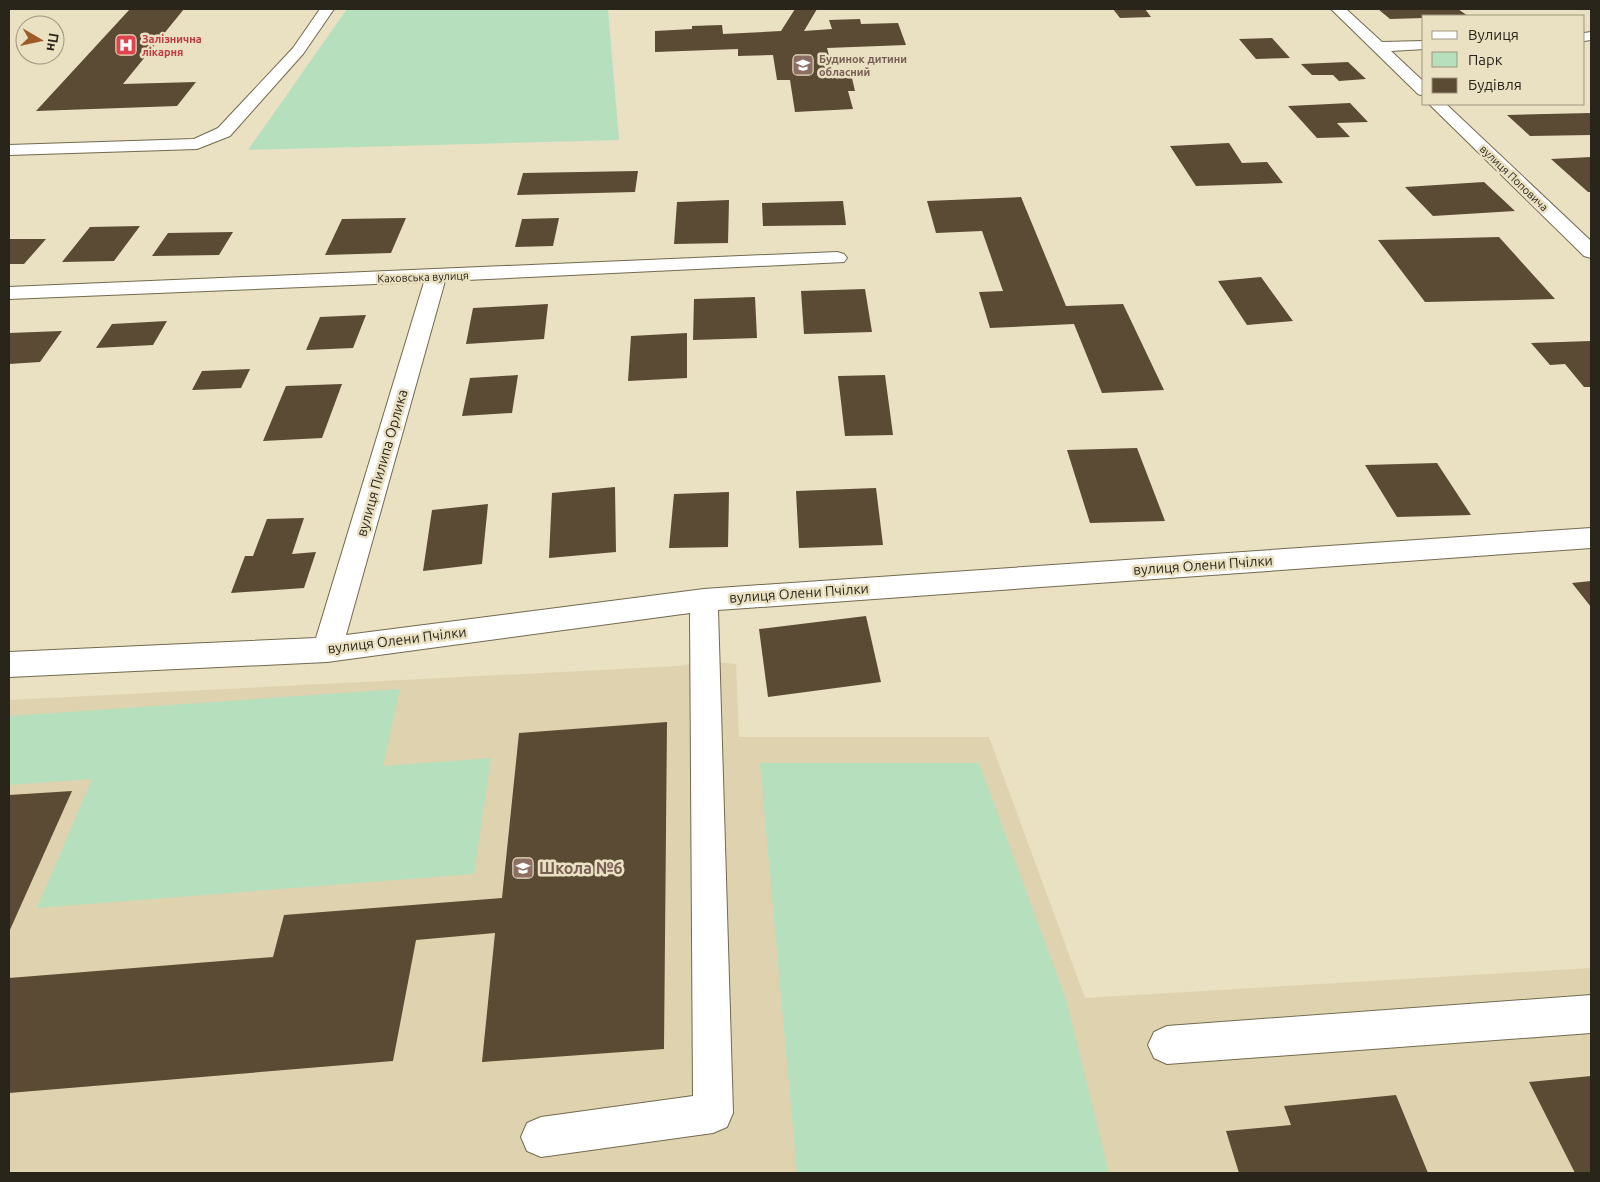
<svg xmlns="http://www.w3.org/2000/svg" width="1600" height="1182" viewBox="0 0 1600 1182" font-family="Ubuntu,sans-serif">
<rect width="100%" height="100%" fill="#eae0c2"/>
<path fill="#dfd3af" d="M704 661 736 664 739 737H989L1085 998 1591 968V1173H9V700L679 666Z"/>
<path fill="#b6dfbd" d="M347 9H608L619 140 248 150Z
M400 689 383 766 491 758 474 874 37 908 92 779 9 785V716Z
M760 763H979L1066 999 1109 1173H797Z"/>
<path fill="#5b4a34" d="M130 9H184L123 84 196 82 177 106 36 111Z
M795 9H817L804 31 832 29 829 20 860 19 861 24 898 23 906 45 827 48 834 75 851 74 855 91H848L853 109 795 112 790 80H777L773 55 738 56V49L655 52V31L692 29V26L722 25 723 34 781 31Z
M1113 9H1145L1151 17 1120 18Z
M1378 9H1458L1468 16H1424V18L1390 19Z
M1272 38 1290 58 1256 59 1239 39Z
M1348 62 1366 79 1339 81 1333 75H1312L1301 64Z
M1350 103 1368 122 1337 123 1350 137 1317 138 1288 106Z
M1591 113V135L1530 136 1507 115Z
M1229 143 1242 163 1267 162 1283 183 1196 186 1170 146Z
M1591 157V192H1588L1551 159Z
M638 171 635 192 517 195 523 173Z
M1484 182 1515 211 1433 216 1405 187Z
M1021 197 1066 306 1123 304 1164 390 1102 393 1074 324 990 328 979 292 1003 291 982 231 936 233 927 201Z
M729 200 728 243 674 244 677 202Z
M843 201 846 225 763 226 762 203Z
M406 218 391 253 325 255 342 219Z
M559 218 553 246 515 247 522 219Z
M140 226 114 261 62 262 90 227Z
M233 232 219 255 152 256 168 233Z
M1499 237 1555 299 1425 302 1378 240Z
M9 239H46L24 264H9Z
M1261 277 1293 321 1247 325 1218 281Z
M865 289 872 332 804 334 801 291Z
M755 297 757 338 693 340 694 299Z
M548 304 544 339 466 344 473 308Z
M366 315 353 348 306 350 320 317Z
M167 321 153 345 96 348 112 324Z
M62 331 40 362 9 364V333Z
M687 333V378L628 381 631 336Z
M1591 341V387H1584L1565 364 1550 365 1531 343Z
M250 369 241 388 192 390 202 371Z
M518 375 512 413 462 416 470 378Z
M885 375 893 435 845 436 838 376Z
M342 384 322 438 263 441 286 386Z
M1137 448 1165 521 1090 523 1067 450Z
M1437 463 1471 515 1397 517 1365 465Z
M615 487 616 552 549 558 552 493Z
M876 488 883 545 799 548 796 491Z
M729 492 728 547 669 548 674 494Z
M488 504 482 564 423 571 432 510Z
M304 518 292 554 316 552 304 588 231 593 245 556H253L267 519Z
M1591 581V607L1572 583Z
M866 616 881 682 768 697 759 629Z
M667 722 664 1049 482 1062 495 933 416 940 393 1061 9 1093V978L273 957 284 915 502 898 519 733Z
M72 791 9 932V795Z
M1591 1076V1173H1575L1529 1082Z
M1396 1095 1428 1173H1239L1226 1131 1291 1125 1284 1106Z"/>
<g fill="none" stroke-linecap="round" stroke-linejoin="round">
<g stroke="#72694f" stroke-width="2">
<path id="minor" d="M320 9H334L303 54 230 136 197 149 9 155V145L194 139 218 128 293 48Z
M1331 9H1346L1382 42 1424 41V49L1391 51 1424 82V96L1418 94Z
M1591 32V40L1584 41V33Z
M1429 104H1446L1591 241V258L1584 256Z
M837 252 844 254 847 258 844 262 445 281 346 635 704 589 1591 528V548L718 610 733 1113 727 1127 713 1133 541 1157 527 1151 521 1137 527 1123 541 1117 693 1096 690 613 327 662 9 677V652L316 638 424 282 9 299V287Z
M1591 995V1033L1167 1064 1154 1058 1148 1045 1154 1032 1167 1026Z"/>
</g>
<use href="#minor" fill="#fff" fill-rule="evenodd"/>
</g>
<defs>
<g id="hospital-square" transform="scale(1.125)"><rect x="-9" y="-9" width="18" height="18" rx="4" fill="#e0444e" stroke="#eae0c2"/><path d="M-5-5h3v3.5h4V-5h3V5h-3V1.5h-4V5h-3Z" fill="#fff"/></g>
<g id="school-square" transform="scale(1.125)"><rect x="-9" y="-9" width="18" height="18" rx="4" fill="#8d6e63" stroke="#eae0c2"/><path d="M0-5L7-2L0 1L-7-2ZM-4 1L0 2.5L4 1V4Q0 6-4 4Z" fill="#fff"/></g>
</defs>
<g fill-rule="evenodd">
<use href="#hospital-square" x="126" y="45"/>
<use href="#school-square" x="803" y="65"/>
<use href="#school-square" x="523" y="868"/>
</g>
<g text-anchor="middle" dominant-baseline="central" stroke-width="5" stroke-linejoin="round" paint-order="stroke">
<g font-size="11" font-weight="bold" fill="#be3a42" stroke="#eae0c2" text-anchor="start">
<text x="142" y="39">Залізнична<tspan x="142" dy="13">лікарня</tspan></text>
</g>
<g font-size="11" font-weight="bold" fill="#785e54" stroke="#eae0c2" text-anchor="start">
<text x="819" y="59">Будинок дитини<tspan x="819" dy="13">обласний</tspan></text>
</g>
<g font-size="11" fill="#29251a" stroke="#eae0c2">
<text transform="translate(1514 178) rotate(44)">вулиця Поповича</text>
<text transform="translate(423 277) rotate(-2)">Каховська вулиця</text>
</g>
<g font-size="14" fill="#29251a" stroke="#eae0c2">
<text transform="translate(382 463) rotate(-74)">вулиця Пилипа Орлика</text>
<text transform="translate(1203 565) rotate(-4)">вулиця Олени Пчілки</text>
<text transform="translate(799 593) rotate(-4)">вулиця Олени Пчілки</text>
<text transform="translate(397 640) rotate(-7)">вулиця Олени Пчілки</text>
</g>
<g font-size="16" font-weight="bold" fill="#785e54" stroke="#eae0c2" text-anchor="start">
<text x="539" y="868">Школа №6</text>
</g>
</g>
<rect width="1600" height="1182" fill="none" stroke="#29251a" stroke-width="20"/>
<rect x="1422" y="15" width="162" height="90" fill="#eae0c2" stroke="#9d957f"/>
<rect x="1432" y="31" width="25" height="8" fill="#ffffff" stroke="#9d957f"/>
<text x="1468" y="40" font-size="15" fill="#29251a">Вулиця</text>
<rect x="1432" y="52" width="25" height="15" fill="#b6dfbd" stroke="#9d957f"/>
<text x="1468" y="65" font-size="15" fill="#29251a">Парк</text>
<rect x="1432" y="78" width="25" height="15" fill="#5b4a34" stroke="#9d957f"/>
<text x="1468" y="90" font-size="15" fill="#29251a">Будівля</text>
<g transform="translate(40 40) rotate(99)"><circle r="24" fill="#eae0c2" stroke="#9d957f"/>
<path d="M0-4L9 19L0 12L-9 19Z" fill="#9d5b28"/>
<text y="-8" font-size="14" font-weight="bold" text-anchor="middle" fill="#29251a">Пн</text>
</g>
</svg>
